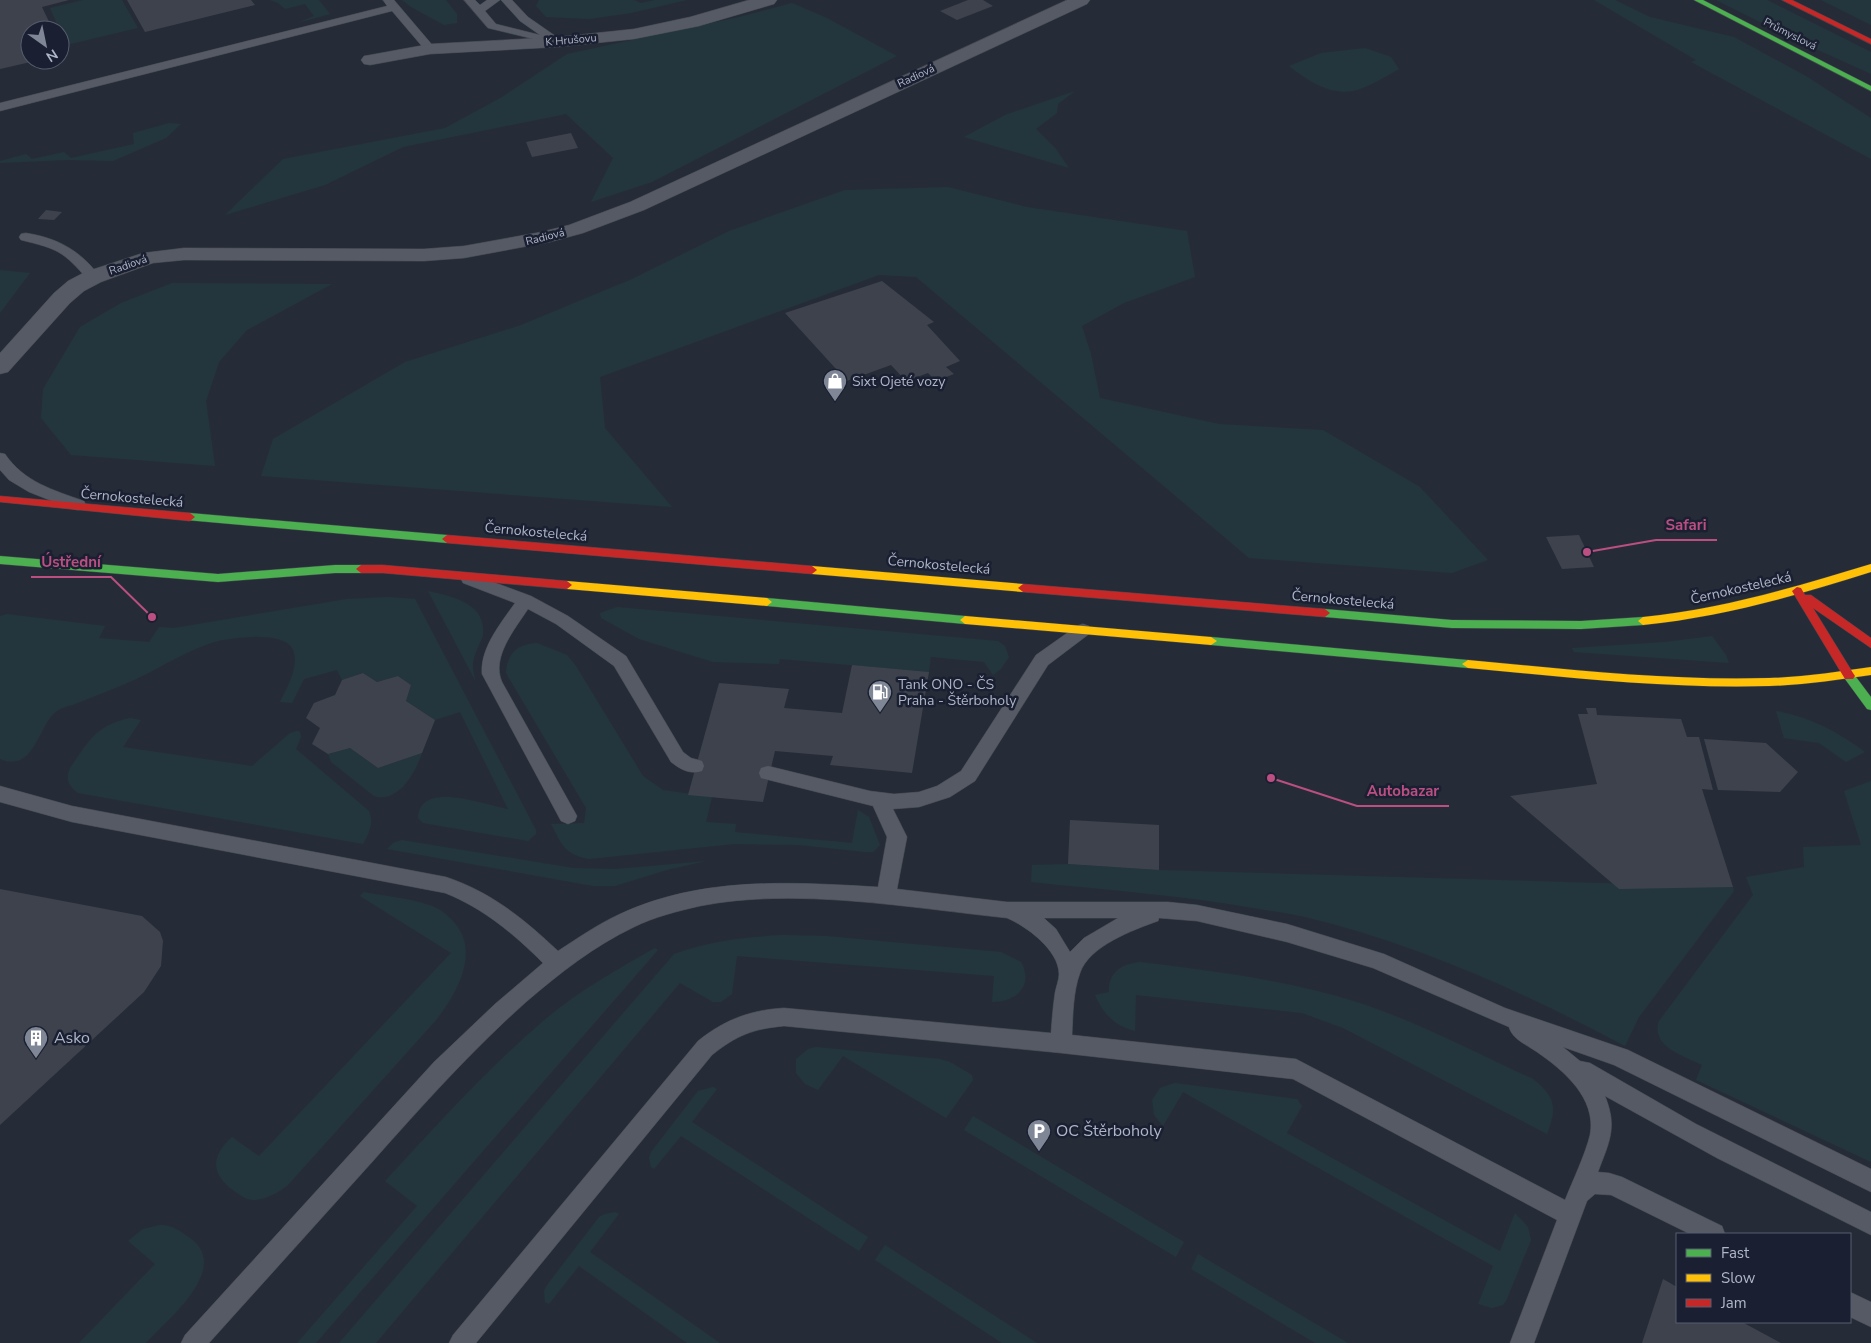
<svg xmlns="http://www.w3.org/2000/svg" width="1871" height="1343" viewBox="0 0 1871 1343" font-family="'Nunito Sans',sans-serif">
<rect width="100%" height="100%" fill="#262c37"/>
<path fill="#23363d" d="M83 0H122L138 28 66 45 50 8Z
M270 0H319L330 14 297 23 314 16 305 4 285 9 278 3Z
M402 0H446L457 14V23L444 25 411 7Z
M539 0H634L641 3 655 0H687L631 13 589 19 546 17 536 6Z
M1594 0H1615L1650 17 1734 37 1806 76 1871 118V159L1691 62 1696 60Z
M1716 0H1767L1871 52V74L1796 40Z
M1821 0H1871V25Z
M792 3 827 18 897 56 652 182 591 202 613 158 566 114 403 147 325 185 225 215 283 159 445 128 502 97 567 54 739 17Z
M1365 48 1391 57 1399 69C1386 76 1371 86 1357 90 1332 97 1308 81 1289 66L1321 53Z
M1075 91 1058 104 1057 113 1036 129 1056 149 1069 168 964 137 1005 115Z
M169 123 181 124 166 138 113 161 67 160 0 163V161L26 154 32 159 64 152 71 158 134 144 133 133Z
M948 187 1027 207 1187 231 1195 277 1124 303 1082 326 1091 354 1100 398 1219 424 1323 430 1420 487 1488 560 1452 573 1249 558 916 277 879 275 600 377 605 428 672 507 261 476 273 439 405 362 521 325 632 279 729 231 845 190Z
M0 270 30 273 0 313Z
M172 283 332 284 247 330 219 362 206 401 215 466 71 455 41 418 43 389 80 327 121 303Z
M428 591C451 596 486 603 483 634 483 638 480 642 479 645 472 661 471 665 476 682Z
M388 597 415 599 536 830V834L528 841 423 823 418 818C420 779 486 806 508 809L460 712 435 720 406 701 411 685 398 676 377 682 363 673 342 680 337 670 304 679 292 703 280 702C287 688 301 664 292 648 281 630 228 638 211 643 181 653 154 672 125 684 109 691 92 697 75 704 70 706 62 707 57 711 39 722 35 774 0 759V616L7 614 105 626 99 638 149 642 159 627 174 628 347 599Z
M617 607 998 641 1005 646 1009 657 1001 669 993 675 984 662 931 657 929 672 780 659 779 664 713 662 639 639 601 618 600 613Z
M1712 636 1726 655 1729 663 1574 652 1572 648 1665 642Z
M537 643 567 655 576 666 643 776 663 790 712 797 706 822 736 824 735 832 852 843 858 810 869 817 880 845 873 852H865L799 845 734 844 589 859C564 854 562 845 551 824L584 823 586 808 506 673C507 653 518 644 537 643Z
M1776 711C1810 717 1838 732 1865 752L1846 762 1819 743 1784 738Z
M130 718 141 720 123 747 252 766 290 733 297 731 300 732 301 737 296 749 369 811C374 824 369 833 363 844L78 793C69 786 65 780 70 768 88 742 96 725 130 718Z
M350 748 378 768 422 753C416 772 398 804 374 796L331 762 328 754Z
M1871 781V1162L1696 1080 1702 1065C1689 1058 1661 1050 1658 1033 1657 1029 1658 1024 1659 1021L1753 895 1746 877 1804 867 1803 847 1861 845 1844 791Z
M402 840 573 868 616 869 706 861 667 870 615 886H593L387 849 393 843Z
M1068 864 1159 870 1733 887 1734 891 1639 1017 1625 1046C1523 992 1418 944 1305 917 1288 913 1270 911 1253 908 1180 895 1105 890 1031 882L1032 865Z
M364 892C385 896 408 898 429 905 437 907 445 913 451 919 482 949 458 991 437 1019L288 1185C278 1193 265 1200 252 1200 245 1199 240 1195 234 1191 211 1174 210 1157 232 1137L259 1156 451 953 360 896Z
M783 935 826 936 1001 952 1021 962C1034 985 1017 1002 992 1002L994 976 737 956 732 994 721 1002H713L680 983 376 1343H339L674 954C710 941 745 937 783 935Z
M655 948 658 950 316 1343H297L417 1206 385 1181C436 1126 486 1070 543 1021 577 992 616 970 655 948Z
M1140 962C1213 971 1288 980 1360 1003 1420 1023 1476 1053 1533 1079 1556 1097 1557 1108 1547 1134L1343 1028 1302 1013 1136 995 1135 1031C1115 1026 1103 1014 1095 995L1109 992C1108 972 1122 964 1140 962Z
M816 1047 940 1059 950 1062 972 1075 973 1080 946 1118 843 1056 818 1090 805 1084 796 1073V1059L808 1049Z
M1175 1083 1297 1099 1302 1106 1287 1133 1500 1251 1515 1213 1528 1227 1531 1240 1507 1299 1503 1305 1492 1308 1478 1304 1493 1266 1183 1092 1163 1126 1154 1115 1152 1100 1160 1088Z
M713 1087 717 1089 692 1122 868 1237 859 1251 681 1136 654 1169 651 1167 649 1158 651 1152 698 1091Z
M973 1116 1184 1242 1176 1257 964 1130Z
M615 1212 619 1214 590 1252 720 1343H687L579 1266 549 1304 545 1302 544 1291 547 1285 599 1217 605 1214Z
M160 1225C173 1225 180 1231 190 1238 232 1268 168 1319 146 1343H79L155 1264 128 1241 143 1229Z
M885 1245 1037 1343H1002L875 1260Z
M1198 1254 1348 1343H1315L1191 1269Z"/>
<path fill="#3e424d" d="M0 0H69L42 7 53 30H30V60L35 61 0 69Z
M127 0H251L255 5 145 32Z
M968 0H983L993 6 957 20 940 11Z
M571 133 578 148 532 157 526 142Z
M46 210 62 212 54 220 38 219Z
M882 281 934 322 927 325 960 361 946 367 954 374 936 381 928 373 906 381 891 365 847 381 785 313Z
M1579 535 1594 567 1562 569 1546 537Z
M852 665 929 672 912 773 830 765 833 756 775 751 763 802 688 795 719 683 789 689 784 708 842 713Z
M363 673 377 682 398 676 411 685 406 701 435 720 422 753 378 768 350 748 328 754 312 744 320 728 306 718 314 703 335 695 342 680Z
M1586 708H1596L1597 715 1681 719 1687 737H1699L1713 790 1702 789 1733 887 1619 889 1510 796 1597 784 1578 714H1588Z
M1704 739 1766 743 1798 772 1780 792 1718 790Z
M1070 820 1159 825V870L1068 864Z
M0 889 142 916 160 932 163 941 161 966 144 992 0 1125Z
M1663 1279 1677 1287V1322H1742L1781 1343H1642Z"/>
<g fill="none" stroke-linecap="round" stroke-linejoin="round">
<g stroke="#43474f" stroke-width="1">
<path id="lane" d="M383 0H394L434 47 436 49 434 51H426L392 11 0 111V103L387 6Z
M464 0H475L480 5 487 0H500L485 11 496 24 540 35 520 21 501 0H512L528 17 564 42 558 45 488 28Z
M26 233C58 238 81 251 100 277L93 281 88 280C63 251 58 249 21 240L19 237 21 234Z
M0 453 5 454C24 482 53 490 84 501L86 505 84 509 78 510 72 509 29 492 9 480 0 470Z
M469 573 531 596 568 616 626 656 683 752 691 758 702 761 704 766 702 771C690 775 680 769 671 762L614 666 556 624 528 609C515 629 491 657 502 682L577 816 575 821 568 824 561 821 482 674C480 648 501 623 515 603L463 583 461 579 463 575Z
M1083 624 1089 626 1092 630 1089 634 1048 665 975 781 950 797 919 807 893 809 907 837 897 889 1007 902H1168L1197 905 1287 924 1384 954 1505 1008 1628 1050 1871 1169V1192L1614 1065 1563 1047 1580 1061 1590 1063 1696 1124 1871 1212V1235L1717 1158 1605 1096C1618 1128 1609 1142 1598 1172L1609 1173 1622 1177 1722 1226 1725 1234H1690L1611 1195 1595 1194 1587 1201 1534 1343H1510L1557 1220 1293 1079 1061 1053 784 1026C753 1029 737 1035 712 1055L476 1343H449L453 1335 698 1041C724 1020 750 1010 784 1008L1051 1033C1052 1019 1053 1006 1055 993 1056 987 1059 980 1059 974 1059 950 1026 926 1007 918 911 908 795 887 700 906 678 911 654 917 634 927 594 946 560 973 526 1002 471 1051 422 1106 373 1161 318 1222 264 1282 209 1343H181L185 1335 434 1062 495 1004 543 963C514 934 483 908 445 893L72 822 0 802V786L72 806 446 877C491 892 524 919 558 951 578 938 598 924 620 914 702 876 791 882 878 887L887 837 873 806 761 778 759 773 761 768 768 766 870 791 894 794 919 792 937 786 961 771 1036 655 1077 626ZM1044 918H1118L1084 938 1070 952 1056 929ZM1159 918 1197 921 1287 942 1373 968 1509 1027C1512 1039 1527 1045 1537 1052 1563 1070 1597 1098 1590 1135 1585 1155 1573 1180 1565 1200L1296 1059 1072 1035C1073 1015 1073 992 1080 973 1089 946 1133 930 1158 921Z
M1850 1292 1871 1302V1327L1850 1317Z"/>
</g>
<g stroke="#43474f" stroke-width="1">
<path id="street" d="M749 0H777L774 4 699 26 634 39 558 47 430 54 370 65 364 64 361 60 364 56 370 55 430 44 558 37 634 29 690 17Z
M1067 0H1090L1087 4 644 210 583 233 550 242 464 258 424 261 184 260 153 263 101 282 84 291 70 303 8 372 0 374V353L54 293 68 281 85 272 143 253 184 248 424 249 464 246 541 232 569 225 630 202Z"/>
</g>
<g stroke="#43474f" stroke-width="1">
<path id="fast" d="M1694 0H1703L1871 86V91Z
M190 513 447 535 452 539 447 543 186 520 185 517 186 514Z
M0 556 218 574 335 565H361L366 569 361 573H335L218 582 0 564Z
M767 598 965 616 970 620 965 624 767 606 762 602Z
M1325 609 1452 620 1581 621 1643 617 1648 621 1643 625 1581 629 1452 628 1325 617 1320 613Z
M1211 637 1468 660 1474 664 1468 668 1211 645 1205 641Z
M1849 672 1853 673 1871 697V710L1867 709 1845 679 1843 676 1845 673Z"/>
</g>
<g stroke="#43474f" stroke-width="1">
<path id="slow" d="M1871 564V572C1796 596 1721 617 1643 625L1638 621 1643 617C1722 609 1795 587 1871 564Z
M812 566 1023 584 1028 588 1023 592 812 574 807 570Z
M567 581 767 598 772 602 767 606 567 589 562 585Z
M965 616 1211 637 1217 641 1211 645 965 624 960 620Z
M1468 660C1568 669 1668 681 1769 678 1803 677 1837 672 1871 667V675C1837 680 1803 685 1769 686 1668 689 1568 677 1468 668L1462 664Z"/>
</g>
<g stroke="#43474f" stroke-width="1">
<path id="jam" d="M1782 0H1792L1871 39V44Z
M0 496 190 513 195 517 190 521 0 502Z
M447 535 812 566 817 570 812 574 447 543 442 539Z
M361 565H383L567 581 572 585 567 589 383 573H361L356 569Z
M1023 584 1325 609 1330 613 1325 617 1023 592 1018 588Z
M1797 587 1801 588 1805 595H1811L1871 638V648L1813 608 1853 673 1855 676 1853 679H1845L1792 591Z"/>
</g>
<use href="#lane" fill="#565a64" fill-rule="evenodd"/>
<use href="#street" fill="#565a64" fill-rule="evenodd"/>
<use href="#fast" fill="#4caf50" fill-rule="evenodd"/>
<use href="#slow" fill="#ffc107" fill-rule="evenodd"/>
<use href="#jam" fill="#c62828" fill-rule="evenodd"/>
</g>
<defs>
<g id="shop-pin" transform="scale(1.25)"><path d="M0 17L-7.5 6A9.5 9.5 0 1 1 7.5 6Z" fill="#7f8696" stroke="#1a2031"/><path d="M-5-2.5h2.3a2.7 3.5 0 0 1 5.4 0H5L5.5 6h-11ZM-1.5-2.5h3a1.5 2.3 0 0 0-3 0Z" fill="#fff"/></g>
<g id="fuel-pin" transform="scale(1.25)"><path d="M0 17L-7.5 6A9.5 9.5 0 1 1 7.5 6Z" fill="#7f8696" stroke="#1a2031"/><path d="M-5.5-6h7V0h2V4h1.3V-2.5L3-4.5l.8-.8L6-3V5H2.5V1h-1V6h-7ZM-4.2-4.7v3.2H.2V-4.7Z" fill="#fff"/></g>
<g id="building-pin" transform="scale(1.25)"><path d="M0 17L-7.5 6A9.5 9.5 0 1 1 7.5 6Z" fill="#7f8696" stroke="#1a2031"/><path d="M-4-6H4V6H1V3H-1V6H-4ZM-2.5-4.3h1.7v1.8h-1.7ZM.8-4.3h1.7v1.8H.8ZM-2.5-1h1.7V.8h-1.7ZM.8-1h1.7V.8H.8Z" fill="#fff"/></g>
<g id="parking-pin" transform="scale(1.25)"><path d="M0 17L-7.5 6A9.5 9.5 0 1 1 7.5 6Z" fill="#7f8696" stroke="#1a2031"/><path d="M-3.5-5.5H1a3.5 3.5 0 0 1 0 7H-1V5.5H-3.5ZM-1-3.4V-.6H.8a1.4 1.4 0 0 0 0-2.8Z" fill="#fff"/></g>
</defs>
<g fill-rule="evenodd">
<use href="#shop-pin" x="835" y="381"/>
<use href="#fuel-pin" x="880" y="692"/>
<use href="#building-pin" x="36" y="1038"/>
<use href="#parking-pin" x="1039" y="1131"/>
</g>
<g text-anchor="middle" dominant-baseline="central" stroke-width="5" stroke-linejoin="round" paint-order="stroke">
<g font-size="11" fill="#afb6c9" stroke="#1a2031">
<text transform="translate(1790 34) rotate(27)">Průmyslová</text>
<text transform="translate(571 40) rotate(-5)">K Hrušovu</text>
<text transform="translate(916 76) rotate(-25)">Radiová</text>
<text transform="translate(545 237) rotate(-14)">Radiová</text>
<text transform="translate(128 265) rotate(-19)">Radiová</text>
</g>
<g font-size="14" fill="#afb6c9" stroke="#1a2031" text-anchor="start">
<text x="852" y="381">Sixt Ojeté vozy</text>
<text x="898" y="684">Tank ONO - ČS<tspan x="898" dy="16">Praha - Štěrboholy</tspan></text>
</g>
<g font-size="14" fill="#afb6c9" stroke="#1a2031">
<text transform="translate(132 498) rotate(5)">Černokostelecká</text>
<text transform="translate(536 532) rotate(5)">Černokostelecká</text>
<text transform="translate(939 565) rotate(5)">Černokostelecká</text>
<text transform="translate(1741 588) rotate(-13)">Černokostelecká</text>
<text transform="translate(1343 600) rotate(5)">Černokostelecká</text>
</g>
<g font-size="16" fill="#afb6c9" stroke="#1a2031" text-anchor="start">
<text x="54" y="1038">Asko</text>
<text x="1056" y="1131">OC Štěrboholy</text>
</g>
</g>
<path fill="none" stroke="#bb4f82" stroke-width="2" d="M1587 552L1656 540H1717M152 617L111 577H31M1271 778L1357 806H1449"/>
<g fill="#bb4f82" stroke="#1a2031" stroke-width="2">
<circle cx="1587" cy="552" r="5"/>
<circle cx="152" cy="617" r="5"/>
<circle cx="1271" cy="778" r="5"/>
</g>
<g font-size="15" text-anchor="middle" font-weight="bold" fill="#bb4f82" stroke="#1a2031" stroke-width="5" stroke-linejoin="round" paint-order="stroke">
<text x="1686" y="530">Safari</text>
<text x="71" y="567">Ústřední</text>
<text x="1403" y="796">Autobazar</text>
</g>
<rect x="1676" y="1233" width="175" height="90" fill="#1a2031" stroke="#565c6e"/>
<rect x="1686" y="1249" width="25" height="8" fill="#4caf50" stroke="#565c6e"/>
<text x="1721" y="1258" font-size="15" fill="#afb6c9">Fast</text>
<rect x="1686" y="1274" width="25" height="8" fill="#ffc107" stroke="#565c6e"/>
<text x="1721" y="1283" font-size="15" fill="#afb6c9">Slow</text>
<rect x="1686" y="1299" width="25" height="8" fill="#c62828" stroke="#565c6e"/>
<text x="1721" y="1308" font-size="15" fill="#afb6c9">Jam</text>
<g transform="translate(45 45) rotate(147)"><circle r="24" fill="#1a2031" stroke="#565c6e"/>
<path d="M0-4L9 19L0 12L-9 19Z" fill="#7f8696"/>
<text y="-8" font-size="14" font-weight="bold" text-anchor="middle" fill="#afb6c9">N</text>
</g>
</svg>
